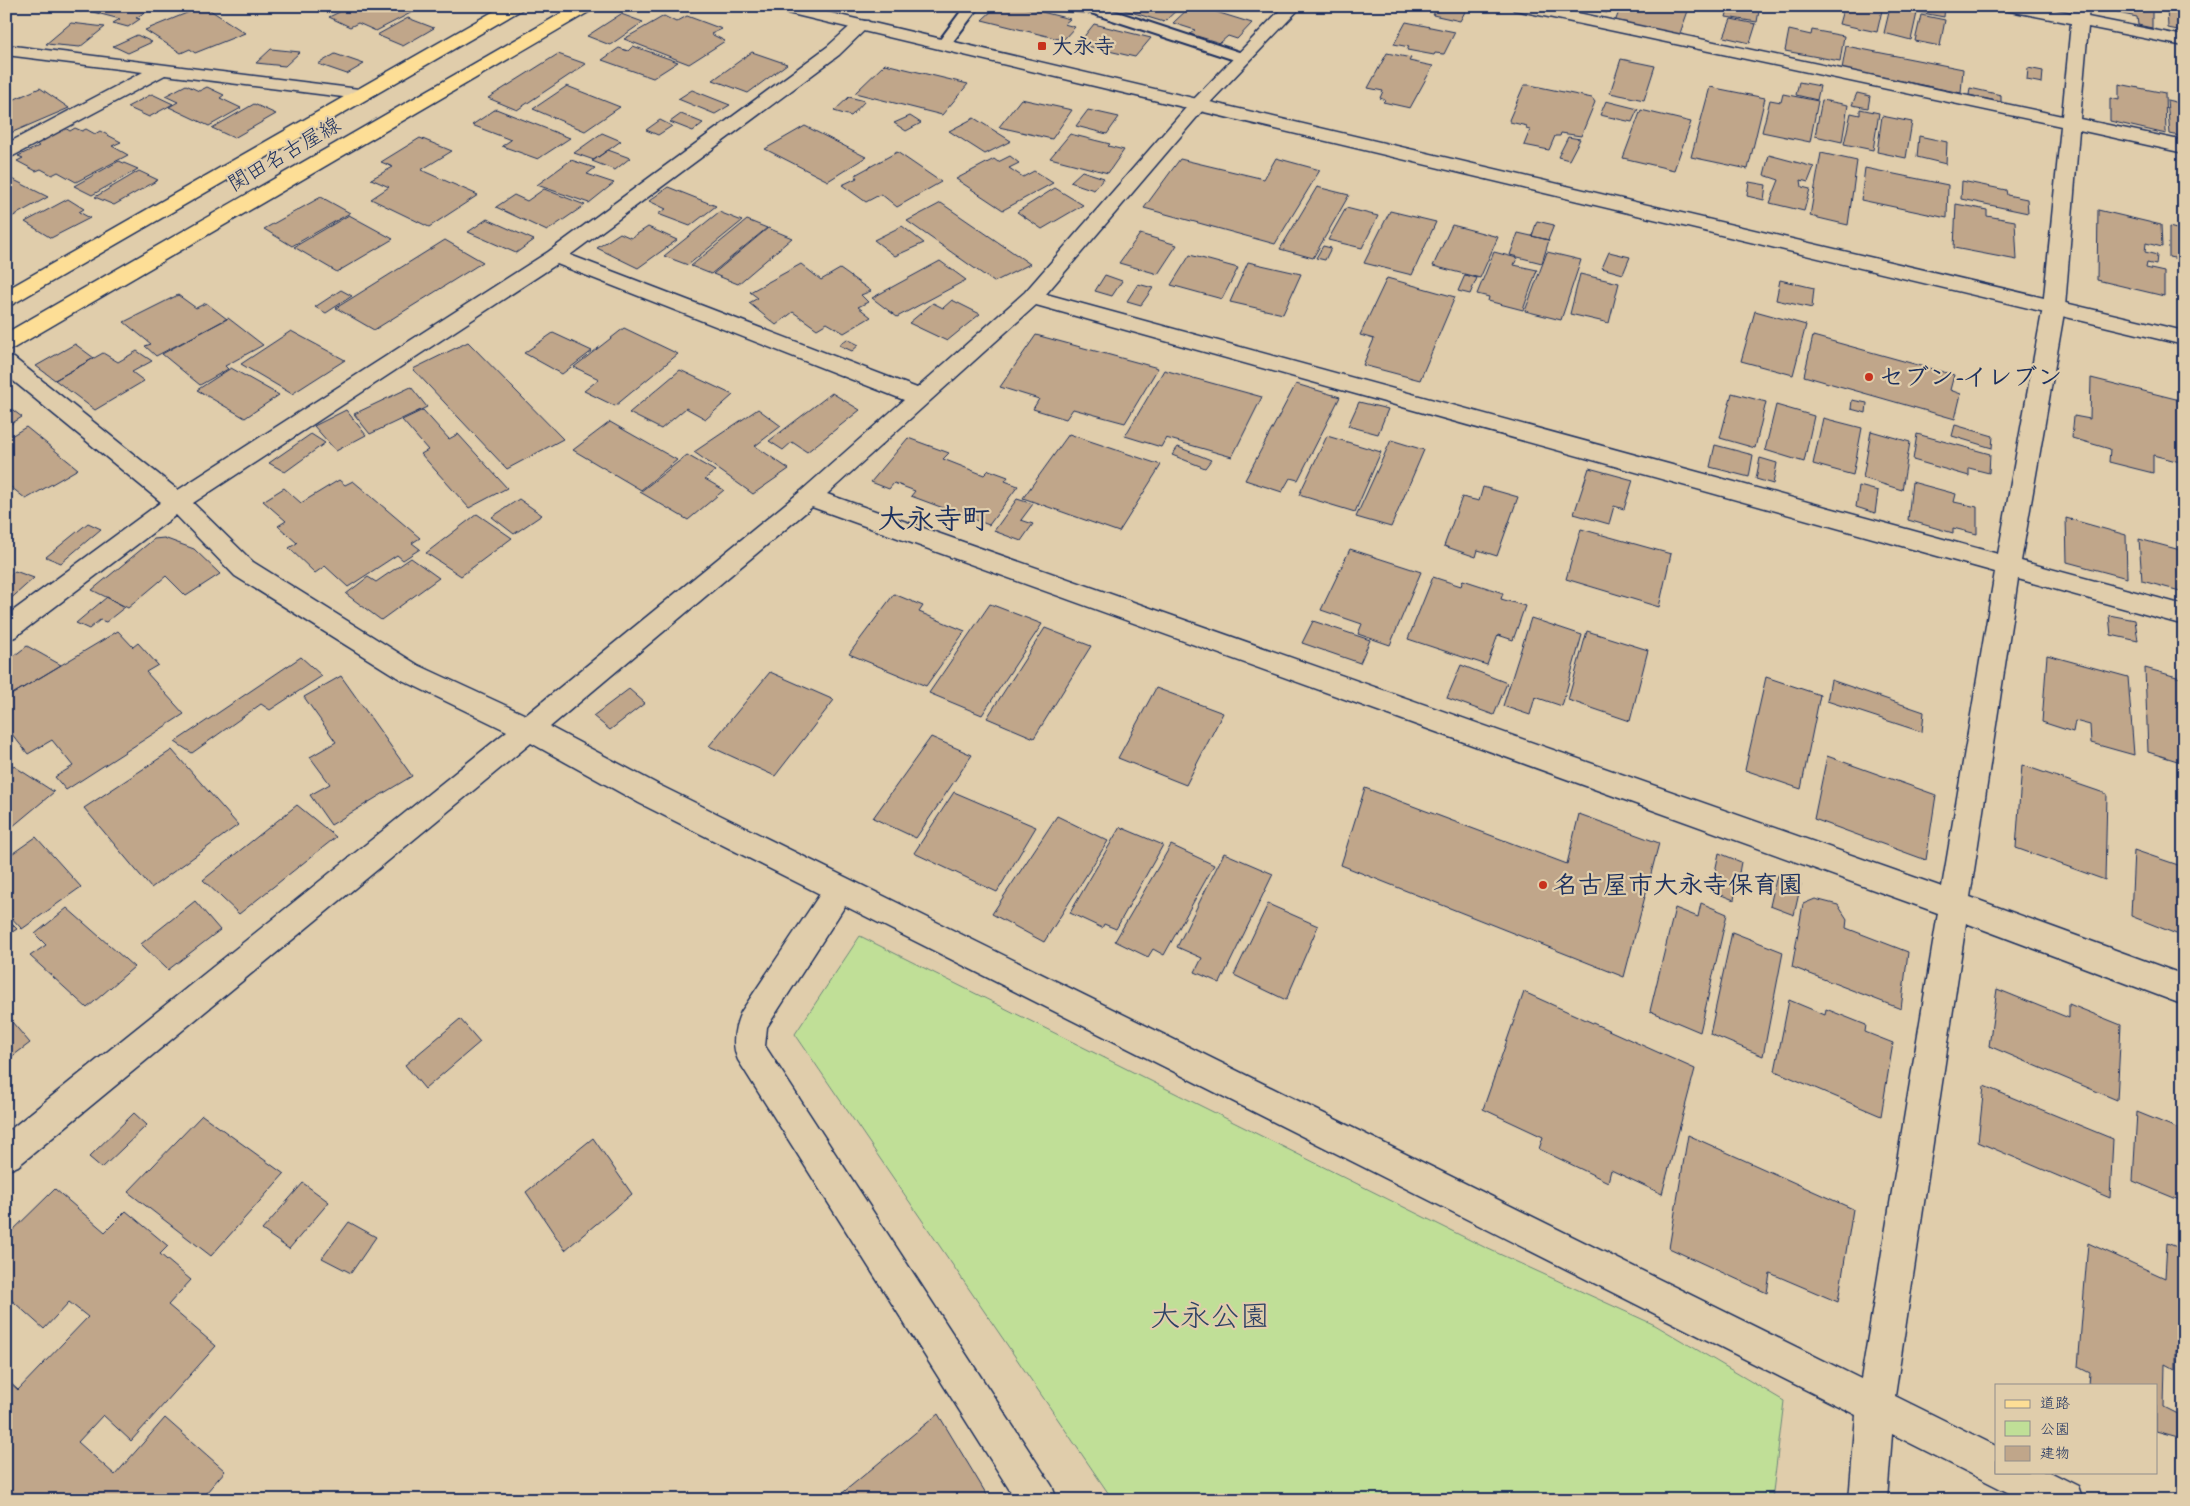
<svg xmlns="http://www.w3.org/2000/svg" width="2190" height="1506" viewBox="0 0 2190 1506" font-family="Caveat,'Klee One',sans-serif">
<rect width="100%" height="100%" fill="#e0cdab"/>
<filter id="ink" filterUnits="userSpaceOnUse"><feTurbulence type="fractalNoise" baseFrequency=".02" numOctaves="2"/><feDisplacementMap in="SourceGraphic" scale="10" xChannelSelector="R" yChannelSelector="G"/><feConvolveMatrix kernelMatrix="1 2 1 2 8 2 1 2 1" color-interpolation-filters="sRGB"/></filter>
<g filter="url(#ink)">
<path fill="#c0df97" stroke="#6e877a" d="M860 936 1484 1247 1655 1325 1784 1401 1772 1500H1113L795 1034Z"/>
<path fill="#c0a68a" stroke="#1b2f5e" d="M59 6H154L136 18 140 19 128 27 113 23 120 19 85 10 81 12Z
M204 6 245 33 195 53 190 49 181 53 145 30Z
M323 6H346L334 12Z
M352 6H424L376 31 358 23 350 27 329 17Z
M997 6H1018L1070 19 1064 24 1075 27 1063 40 982 20Z
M1111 6H1181L1164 22Z
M1191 6H1197L1252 23 1237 39 1228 36 1220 43 1190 34 1195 30 1173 23Z
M1438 6H1456L1467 8 1460 21 1433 15Z
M1571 6H1610L1607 13Z
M1621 6H1663L1688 11 1679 36 1615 22Z
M1729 6 1759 11 1757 22 1726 17Z
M1844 6H1883L1877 32 1839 24Z
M1918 6H1945L1944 17 1917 12Z
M2118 6H2152V28L2138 25 2137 17 2118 13Z
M2167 6H2184V36H2182L2183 31 2168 28Z
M1890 8 1917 13 1911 40 1884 33Z
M621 14 643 22 610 45 587 36Z
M1921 15 1945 20 1940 46 1915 41Z
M664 16 676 22 687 16 722 29 711 34 725 41 689 64 624 39Z
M408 18 434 28 403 46 377 35Z
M1731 19 1756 24 1750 43 1724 37Z
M1406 22 1455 32 1444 54 1435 53 1434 55 1407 50 1409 47 1394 44Z
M71 23 105 27 80 47 46 44Z
M1094 24 1151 38 1135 57 1078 44Z
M1789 30 1811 35 1812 30 1844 36 1840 61 1785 51Z
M137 35 152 42 128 53 113 46Z
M633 46 678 62 653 78 602 60 619 48 628 51Z
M1846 46 1963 69 1961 93 1842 69Z
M271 49 300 52 285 66 256 63Z
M752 52 787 64 748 93 713 80Z
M1387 53 1411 58 1409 61 1433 66 1410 108 1383 102 1385 100 1380 98 1383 91 1368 88Z
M335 54 364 64 347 74 318 64Z
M558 54 586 64 517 110 488 98Z
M1621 59 1655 66 1644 100 1610 93Z
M885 64 968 84 942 115 855 93Z
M2028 68 2043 71 2042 83 2027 80Z
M1799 82 1820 86 1817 100 1796 95Z
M2119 84 2165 93 2166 134 2110 121V98L2119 100Z
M186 85 199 91 207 87 224 95 220 98 241 108 209 126 169 107 178 102 165 96Z
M1524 85H1530L1592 98 1595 102 1581 136 1561 133 1560 136H1555L1549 150 1524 145 1530 130 1526 129 1527 126 1510 122 1509 120Z
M567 86 620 107 585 131 533 109Z
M1710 87 1765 98 1748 169 1691 157Z
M40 88 69 108 6 135V103Z
M1970 88 2001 95V102L1969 95Z
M692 90 730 105 715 114 678 99Z
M1857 93 1870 96 1868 108 1852 105Z
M152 94 173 104 149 117 127 107Z
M1783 94 1818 101 1810 142 1762 132 1770 100 1781 102Z
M849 97 865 101 851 116 834 111Z
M1021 99 1072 110 1052 139 999 127Z
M1822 100 1848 105 1842 142 1815 136Z
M2167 100 2184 104V137L2170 134Z
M1606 101 1638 109 1632 122 1600 115Z
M254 104 276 114 234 138 212 128Z
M496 109 570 138 538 159 502 146 511 140 472 125Z
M1860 109 1879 113 1873 150 1844 144 1851 113 1860 115Z
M1088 110 1119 117 1107 134 1076 126Z
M1641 110 1691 122 1674 170 1623 158Z
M681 114 703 123 693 131 670 122Z
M910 116 921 123 906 131 894 123Z
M1882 116 1912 122 1906 158 1877 152Z
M974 118 1011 141 985 154 949 131Z
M660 120 672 126 658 135 646 130Z
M805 126 866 157 828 181 765 149Z
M65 128 70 131 75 128 82 131 86 129 95 134 100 131 121 142 112 146 128 155 76 182 58 172 52 175 41 169 36 171 17 161 23 158 18 156 39 146 35 143Z
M602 133 621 141 594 160 574 153Z
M1070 134 1110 144 1108 146 1124 150 1108 173 1050 158Z
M1919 136 1947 142 1946 164 1917 157Z
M1568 137 1580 139 1569 160 1558 157Z
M420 138 452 151 421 170 478 195 429 227 371 199 389 187 371 179 393 167 381 162Z
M608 150 630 158 615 170 592 161Z
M897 152 941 182 897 207 881 194 866 202 842 185 857 178 855 175Z
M1821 153 1857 161 1848 225 1810 216Z
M1769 155 1814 167 1808 182 1801 180 1802 187 1810 189 1804 211 1770 203 1779 180 1764 175Z
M1010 156 1019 163 1009 168 1023 177 1034 171 1053 183 1003 210 956 179 994 159 998 162Z
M1276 158 1320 170 1275 244 1144 208 1180 159 1264 179Z
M571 160 595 168 587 174 614 183 589 203 537 185Z
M119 161 138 169 92 195 74 186Z
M1865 168 1948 185 1947 218 1861 200Z
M139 171 158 180 114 205 95 197Z
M1082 171 1104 178 1094 190 1070 182Z
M6 176 48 197 6 220Z
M1962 181 2006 190 2007 195 2027 199 2028 213 1961 199Z
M1749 182 1766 185 1764 200 1747 196Z
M668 187 716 206 690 226 658 214 666 209 649 201Z
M1317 187 1349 195 1313 258 1280 249Z
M1055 188 1083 205 1042 229 1017 212Z
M544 189 585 205 547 231 496 207 514 195 527 201Z
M321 197 350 213 292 246 264 229Z
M68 199 84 209 79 212 90 218 51 238 25 222Z
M941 203 1030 264 994 282 907 221Z
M1956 204 1987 210V216L2015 221 2017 260 1954 248Z
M1346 208 1378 216 1362 248 1328 240Z
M2098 210 2161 225 2162 247 2146 243 2145 252 2157 255 2156 265 2147 263 2146 268 2164 272V296L2097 280Z
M1390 211 1436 222 1412 275 1364 263Z
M719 212 742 221 688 265 664 256Z
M349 215 393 239 337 272 294 247Z
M487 219 534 240 516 253 468 232Z
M747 220 767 228 711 274 691 266Z
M1537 221 1554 225 1548 240 1532 236Z
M1452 225 1498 237 1480 278 1433 266Z
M902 226 924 243 895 256 874 240Z
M648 227 677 240 638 268 597 248 620 233 631 238Z
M2169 227 2184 231V260L2169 257Z
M768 228 792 238 738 284 713 274Z
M1518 233 1549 240 1542 263 1510 255Z
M1140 234 1177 245 1158 274 1119 263Z
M445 240 483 262 374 330 336 308Z
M1323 246 1331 248 1325 260 1316 258Z
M1494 252 1517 258 1514 265 1537 270 1523 310 1488 301 1489 297 1477 294Z
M1547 252 1581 260 1561 320 1525 311Z
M1609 252 1630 257 1623 274 1602 268Z
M1190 255 1238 268 1222 299 1171 285Z
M940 261 966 280 897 317 872 298Z
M1248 262 1301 274 1283 314 1230 302Z
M801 264 821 280 840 269 871 291 861 295 868 302 858 307 871 317 844 333 827 323 817 329 793 312 776 325 749 303 758 298 750 292Z
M1580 274 1619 283 1609 323 1570 314Z
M1105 275 1122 281 1112 296 1095 291Z
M1465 275 1477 278 1470 294 1458 291Z
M1387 278 1455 297 1420 380 1363 365 1374 339 1360 335Z
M1780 280 1814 288 1812 308 1776 300Z
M1138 284 1153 288 1141 305 1127 301Z
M341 290 352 296 326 313 315 307Z
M178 295 196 308 206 303 227 319 156 356 145 346 151 344 124 322Z
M952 300 980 314 947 341 909 323 933 303 943 308Z
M1755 311 1806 325 1793 375 1741 361Z
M228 318 263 345 225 366 228 369 200 385 162 354Z
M624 328 678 354 615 406 584 391 599 379 574 367Z
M291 331 345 360 292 394 241 364Z
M553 333 592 351 562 374 524 353Z
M1036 335 1158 368 1125 423 1073 409 1066 419 1033 409 1039 399 1000 387Z
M1813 336 1954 375 1950 390 1961 394 1955 419 1804 376Z
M847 339 859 345 852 351 839 345Z
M468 342 563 439 507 469 413 369Z
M75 344 94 358 55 380 36 366Z
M137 351 152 361 132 372 144 381 95 410 55 380 103 353 118 362Z
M231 368 279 395 245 418 197 390Z
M680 370 733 395 706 419 686 408 661 429 629 413Z
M1164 370 1262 397 1232 457 1166 438 1161 447 1125 436Z
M2091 378 2184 401V463L2153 455V473L2109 462 2110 449 2072 438 2074 416 2090 419Z
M1296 384 1340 397 1298 480 1290 478 1282 492 1245 480Z
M411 387 427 407 370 434 354 414Z
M832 393 860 410 807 452 792 442 783 450 769 441Z
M1732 393 1766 402 1755 448 1720 438Z
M1852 400 1867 403 1866 413 1851 409Z
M1359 402 1388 409 1378 434 1348 426Z
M6 405 22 417 6 427Z
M1776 405 1814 416 1804 462 1765 450Z
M758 409 781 426 755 446 789 469 753 494 694 452Z
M346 410 366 435 336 451 314 426Z
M423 410 449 439 458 434 507 488 469 508 421 454 428 450 402 420Z
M1823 418 1862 428 1853 475 1813 464Z
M610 422 677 460 641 490 573 450Z
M1955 425 1993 436 1992 448 1952 436Z
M26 427 78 469 26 499 6 483V439Z
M1871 431 1910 442 1902 490 1863 478Z
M311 434 325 443 285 472 269 463Z
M1069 434 1161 465 1119 532 1023 498Z
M1917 434 1990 454 1989 473 1969 468V476L1913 460Z
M1327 436 1381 452 1355 512 1299 495Z
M908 438 949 453 943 459 984 475 989 470 1008 477 1005 481 1018 486 989 525 911 496 915 491 894 483 889 489 871 482Z
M1391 440 1424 450 1391 527 1356 517Z
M1715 445 1753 455 1749 477 1710 467Z
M1178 447 1211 460 1205 468 1172 455Z
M687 455 715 471 705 479 724 490 688 520 640 492Z
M1760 458 1777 463 1773 484 1756 479Z
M1589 468 1633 480 1624 509 1614 506 1609 524 1574 514Z
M339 480 345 485 353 481 420 538 412 543 420 549 403 560 397 555 348 587 325 566 315 573 289 548 297 543 278 526 286 521 263 501 284 488 301 503Z
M1912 482 1956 494 1954 502 1977 507V534L1953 528V533L1908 520Z
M1859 486 1878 491 1875 513 1856 507Z
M1483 487 1518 497 1497 556 1478 550 1476 557 1444 546 1462 497 1479 501Z
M519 499 542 515 514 534 492 517Z
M1017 499 1033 504 1021 520 1033 524 1021 541 994 531Z
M477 514 512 538 461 576 426 553Z
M2066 518 2126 535 2127 578 2067 562Z
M88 523 101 529 61 563 46 557Z
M1581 529 1671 554 1659 607 1566 579Z
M164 538 194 549 220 574 186 596 166 576 128 608 92 590 154 539Z
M2139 539 2184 551V592L2142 581Z
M1350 549 1421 572 1390 645 1358 634 1362 624 1321 610Z
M411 558 439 578 381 620 346 594 368 577 376 582Z
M15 571 34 578 6 603V578Z
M1433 577 1461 586 1463 580 1503 593 1501 599 1525 606 1513 640 1498 635 1487 665 1408 639Z
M894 594 923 606 919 612 965 631 926 686 849 654Z
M107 597 125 607 106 622 100 620 89 629 76 623Z
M990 604 1042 624 982 715 929 693Z
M2109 615 2135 620 2138 641 2111 635Z
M1531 618 1582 635 1562 706 1535 697 1530 715 1503 706Z
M1313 621 1370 640 1360 663 1302 643Z
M1045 628 1091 646 1034 738 987 718Z
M118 631 133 647 138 643 158 665 146 672 184 714 66 790 55 777 73 766 52 740 28 754 6 727V698Z
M1587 631 1648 650 1630 721 1568 700Z
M27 646 61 665 6 698V662Z
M2047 655 2128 677 2134 755 2091 743 2090 725 2075 721 2073 732 2042 722Z
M301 657 322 676 270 710 261 704 192 753 175 742Z
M1461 665 1507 683 1494 715 1447 698Z
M2145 668 2184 679V763L2148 752Z
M770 672 834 700 775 776 709 746Z
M341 676 412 776 331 825 310 795 330 784 310 757 336 742 304 697Z
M1766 677 1820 695 1801 789 1745 770Z
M1831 680 1924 712 1922 732 1827 701Z
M1156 688 1223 713 1186 785 1118 758Z
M629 689 645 703 610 730 593 716Z
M931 737 972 755 916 838 873 818Z
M172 750 238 825 151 888 84 808Z
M1827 756 1936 795 1926 860 1814 819Z
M6 761 54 792 6 832Z
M2022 765 2107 794 2105 880 2016 848Z
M1365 788 1567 864 1579 814 1659 843 1624 977 1341 865Z
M954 792 1036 827 997 892 914 853Z
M297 805 336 837 239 914 203 880Z
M1057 816 1108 841 1044 942 992 914Z
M1120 827 1163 845 1116 929 1104 924 1102 928 1070 913Z
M36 837 81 887 22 929 6 912V858Z
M1171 845 1214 865 1164 955 1153 949 1148 957 1115 941Z
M2134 850 2184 867V937L2131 916Z
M1224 853 1273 874 1220 983 1195 972 1202 958 1177 947Z
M1719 853 1741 862 1734 900 1711 891Z
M1777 875 1801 884 1794 915 1770 906Z
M1815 899 1838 905 1847 919 1846 928 1908 952 1901 1009 1792 967 1803 904Z
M195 901 220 930 168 970 141 944Z
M1701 903 1727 914 1700 1032 1650 1011 1675 908 1698 917Z
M1268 904 1318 926 1286 1000 1234 975Z
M67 908 134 967 87 1008 30 956 46 945 35 934Z
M6 918 17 929 6 936Z
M1732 932 1783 952 1763 1056 1710 1034Z
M1997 989 2069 1018V1004L2121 1025 2117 1100 1989 1046Z
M1524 992 1695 1069 1662 1194 1611 1170 1608 1182 1539 1149 1543 1137 1483 1109Z
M1789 1000 1825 1015 1826 1009 1866 1025 1865 1032 1893 1043 1881 1116 1775 1071Z
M6 1015 30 1043 6 1061Z
M460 1019 480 1042 425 1089 405 1065Z
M1984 1086 2113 1139 2110 1198 1978 1142Z
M2137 1112 2184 1131V1202L2133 1181Z
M134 1113 147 1125 102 1168 89 1157Z
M202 1115 284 1174 211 1256 128 1192Z
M1688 1135 1853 1209 1838 1302 1770 1273 1767 1293 1669 1248Z
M593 1138 632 1194 565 1250 526 1192Z
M303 1183 329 1202 289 1249 262 1230Z
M55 1189 105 1232 126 1211 168 1246 160 1254 191 1280 168 1305 216 1346 131 1441 103 1415 78 1442 115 1475 165 1418 225 1471 200 1500H6V1379L18 1390 88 1317 69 1302 44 1329 6 1295V1237Z
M349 1222 376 1237 351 1273 322 1258Z
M2088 1243 2165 1278 2167 1243 2184 1250V1354L2176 1350V1370L2165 1364 2164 1407 2178 1414V1437L2156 1431V1385H2089L2090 1373 2078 1367Z
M938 1414 990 1500H834Z"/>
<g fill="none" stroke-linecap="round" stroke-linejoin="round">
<g stroke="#1b2f5e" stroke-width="4">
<path id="lane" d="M965 6H980L948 48H938L936 45Z
M1057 6H1099L1248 55 1251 58 1248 61H1238L1088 12 1064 10Z"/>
</g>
<g stroke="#1b2f5e" stroke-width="3">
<path id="street" d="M1284 6H1302L1203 110 1046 294 1998 554 2043 307 2061 126 1520 11 1514 10 1512 6H1545L2062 116 2071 23 2010 11 2004 10 2002 6H2036L2072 13 2073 6H2089L2088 17 2184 36V46L2088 27 2080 119 2184 141V153L2079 130 2065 307 2021 561 2184 605V625L2018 579 1970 897 2184 975V1005L1966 923 1895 1396 1996 1446V1472H2050L2078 1486 2083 1500H2023L1892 1434 1887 1500H1849L1856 1415 845 906 767 1027 765 1046 1052 1486 1057 1500H1016L738 1060C731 1044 734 1028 741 1012L820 894 639 803 531 743 18 1166 6 1171V1133L507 731 400 679 235 576 176 515 15 637 6 640V616L161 502 6 375V356L14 358 178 490 548 252 827 47 856 21H868L870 25 839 55 570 255 917 388 1025 292 1191 102ZM557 264 904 400 801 491 526 715 418 665 253 562 193 503ZM1036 305 1995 572 1942 887 827 494ZM812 507 1938 913 1861 1379 659 785 550 727Z
M6 45 359 89 365 90 368 94 365 98 359 99 165 75 13 156 6 158V144L143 72 6 55Z"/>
</g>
<g stroke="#1b2f5e" stroke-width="3">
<path id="secondary" d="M771 6H801L2184 331V345L779 11 773 10Z"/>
</g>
<g stroke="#1b2f5e" stroke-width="3">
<path id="primary" d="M503 6H523L521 10 13 304 6 306V290Z
M574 6H594L592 10 14 348 6 350V333Z"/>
</g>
<use href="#lane" fill="#e0cdab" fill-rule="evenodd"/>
<use href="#street" fill="#e0cdab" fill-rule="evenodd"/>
<use href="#secondary" fill="#e0cdab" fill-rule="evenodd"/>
<use href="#primary" fill="#fdde96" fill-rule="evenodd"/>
</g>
</g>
<g fill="#c8321e" stroke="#e0cdab" stroke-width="2">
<rect x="1037" y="41" width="10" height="10" rx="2.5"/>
<circle cx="1869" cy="377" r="5"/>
<circle cx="1543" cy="885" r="5"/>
</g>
<g text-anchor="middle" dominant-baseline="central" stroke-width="4.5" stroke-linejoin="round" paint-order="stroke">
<g font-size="21" font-weight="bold" fill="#1b2f5e" stroke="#e0cdab" text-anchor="start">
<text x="1052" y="46">大永寺</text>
</g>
<g font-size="21" fill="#1b2f5e" stroke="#e0cdab">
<text transform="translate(284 154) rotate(-30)">関田名古屋線</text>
</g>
<g font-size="25" font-weight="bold" fill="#1b2f5e" stroke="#e0cdab" text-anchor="start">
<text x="1879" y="377">セブン-イレブン</text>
<text x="1553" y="885">名古屋市大永寺保育園</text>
</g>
<g font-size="28" font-weight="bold" fill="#1b2f5e" stroke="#e0cdab">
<text x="934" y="518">大永寺町</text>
</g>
<g font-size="30" fill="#2c4164" stroke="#e0cdab">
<text x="1210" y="1316">大永公園</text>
</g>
</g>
<rect width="2190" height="1506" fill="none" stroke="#e0cdab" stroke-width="25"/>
<rect x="12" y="12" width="2165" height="1481" fill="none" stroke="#1b2f5e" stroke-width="2" filter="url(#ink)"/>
<rect x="1995" y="1384" width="162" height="90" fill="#e0cdab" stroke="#918e8c"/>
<rect x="2005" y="1400" width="25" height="8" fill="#fdde96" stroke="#918e8c"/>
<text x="2040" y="1408" font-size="15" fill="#1b2f5e">道路</text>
<rect x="2005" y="1421" width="25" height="15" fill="#c0df97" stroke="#918e8c"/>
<text x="2040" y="1434" font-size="15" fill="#1b2f5e">公園</text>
<rect x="2005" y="1446" width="25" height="15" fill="#c0a68a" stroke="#918e8c"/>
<text x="2040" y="1458" font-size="15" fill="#1b2f5e">建物</text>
</svg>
